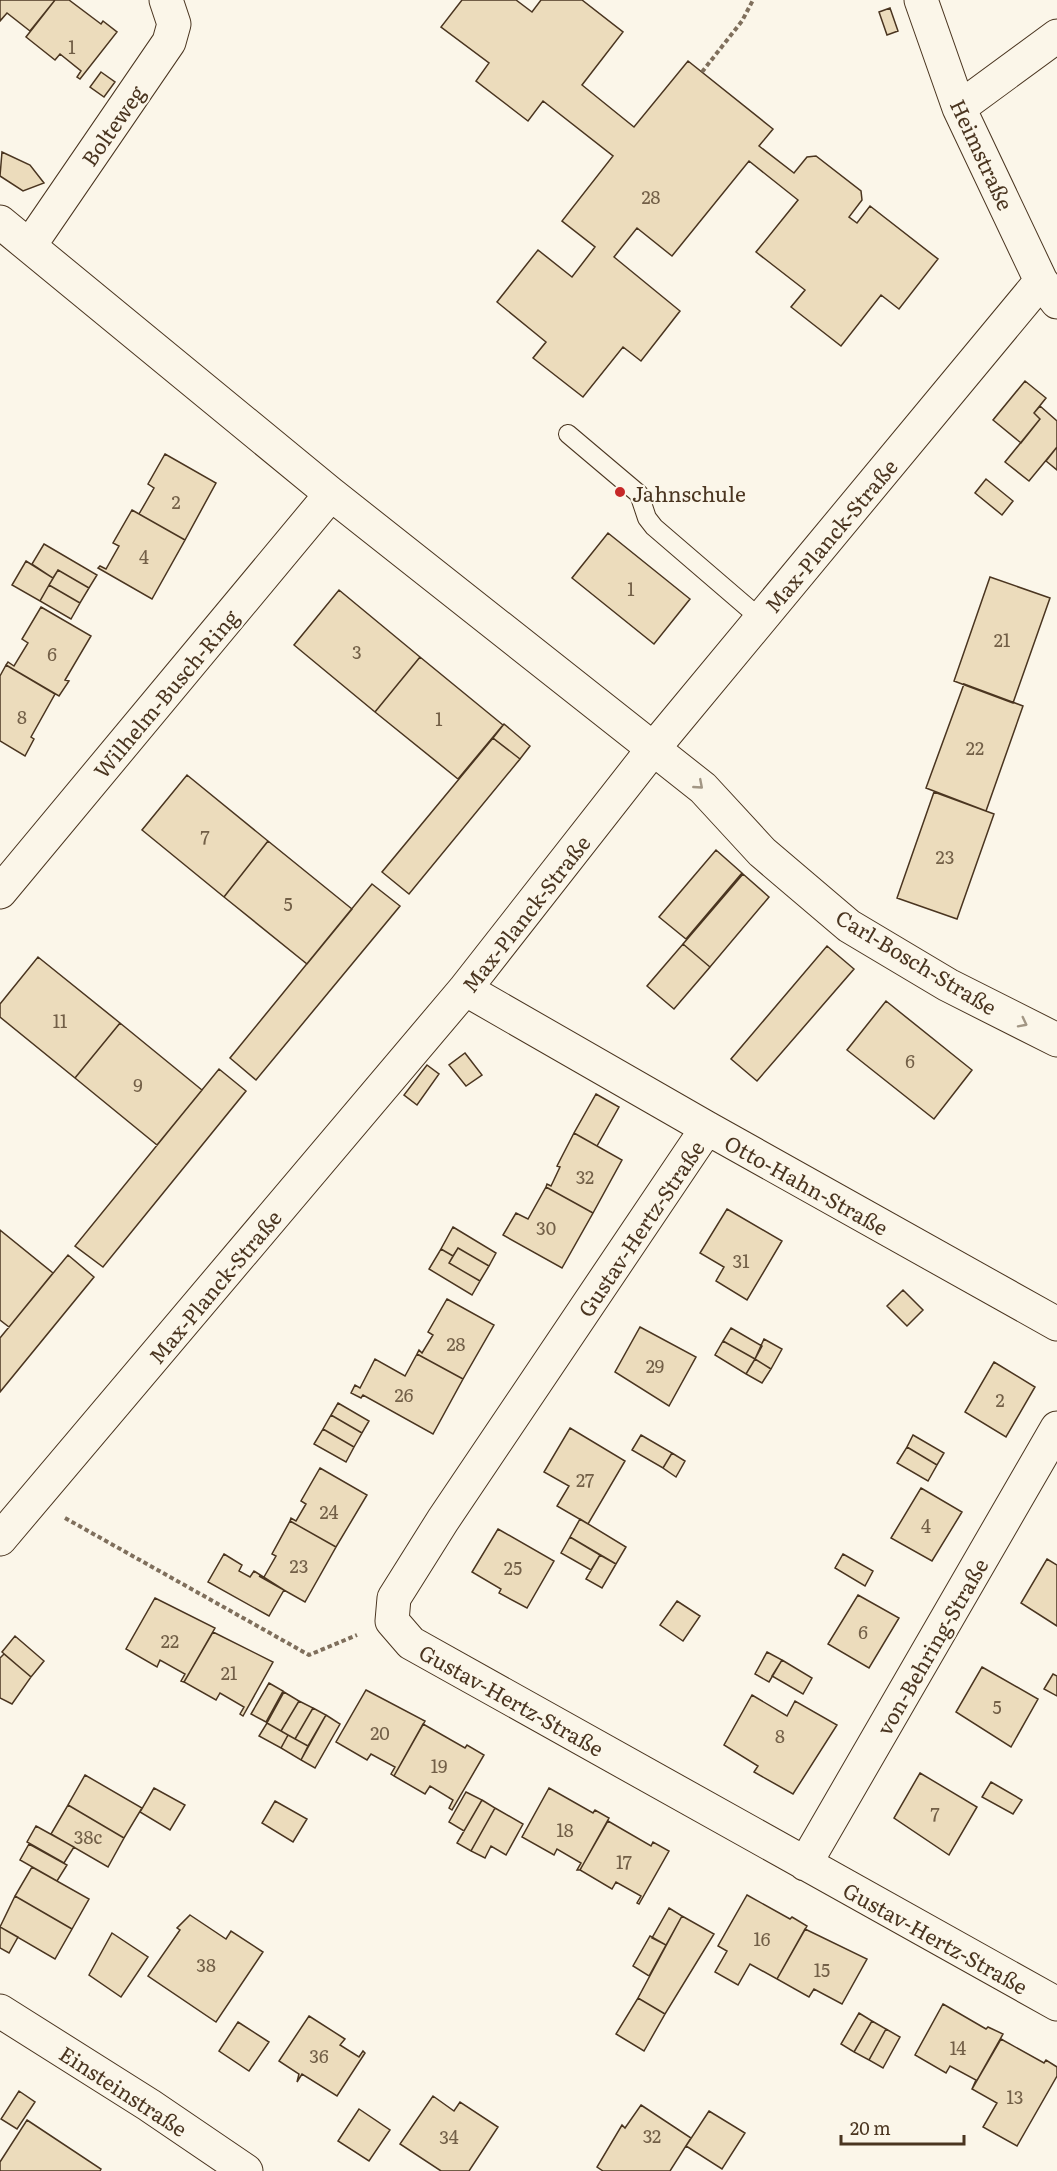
<svg xmlns="http://www.w3.org/2000/svg" width="1057" height="2171" viewBox="0 0 1057 2171" font-family="Literata,serif">
<rect width="100%" height="100%" fill="#fbf6e9"/>
<path fill="#ecdcbc" stroke="#4a3520" stroke-width="1.5" d="M0 0H55L30 31 7 13 0 21Z
M55 0H69L101 24 103 21 117 32 80 79 77 77 81 71 60 54 55 60 26 37Z
M462 0H516L532 12 541 0H582L623 32 582 85 634 127 688 61 773 129 759 146 794 173 807 157 816 156 861 191 862 200 849 217 857 223 870 206 938 259 899 309 881 295 841 346 791 307 805 290 756 252 798 200 749 161 672 256 637 228 614 257 680 311 641 361 623 347 583 397 533 358 546 342 497 302 538 250 572 277 595 247 562 221 613 156 543 101 528 121 476 81 489 63 441 27Z
M890 8 898 31 887 35 879 12Z
M101 72 115 82 104 97 90 87Z
M2 152 30 165 44 183 23 191 0 176Z
M1025 381 1046 398 1034 413 1040 419 1021 443 993 420Z
M1040 406 1057 421V447L1029 481 1005 462 1040 419 1034 413Z
M1057 447V470L1046 461Z
M165 454 216 483 185 540 139 514 154 488 148 484Z
M986 479 1013 501 1002 515 975 493Z
M132 510 185 540 152 599 98 568 100 566 106 569 119 546 113 543Z
M608 533 690 599 654 644 572 578Z
M44 544 97 575 89 588 58 570 53 578 32 564Z
M26 561 53 578 40 601 12 585Z
M58 570 89 588 80 603 49 585Z
M990 577 1050 598 1013 703 954 681Z
M49 585 80 603 71 619 40 601Z
M339 590 420 657 375 712 294 645Z
M41 607 91 636 65 680 69 681 59 696 6 665 8 662 14 666 28 643 22 639Z
M420 657 503 725 458 779 375 712Z
M6 665 55 694 31 737 34 739 25 756 0 741V676Z
M964 684 1023 706 986 811 926 788Z
M504 724 530 746 520 759 493 738Z
M493 738 520 759 409 894 382 872Z
M187 775 268 841 224 897 142 830Z
M934 792 994 814 957 919 897 898Z
M268 841 352 909 307 964 224 897Z
M716 850 742 873 686 939 659 917Z
M743 874 769 897 710 967 683 944Z
M372 884 400 906 256 1080 230 1058Z
M683 944 710 967 674 1009 647 986Z
M827 946 854 969 757 1081 731 1059Z
M38 957 120 1023 75 1078 0 1017V1004Z
M886 1001 972 1070 934 1119 847 1050Z
M120 1023 202 1090 157 1145 75 1078Z
M465 1053 482 1075 466 1086 449 1065Z
M427 1065 439 1074 417 1105 404 1095Z
M219 1069 246 1091 103 1267 75 1246Z
M596 1094 619 1107 597 1146 574 1133Z
M574 1133 622 1160 593 1213 546 1187 547 1184 551 1186 560 1167 557 1166Z
M546 1187 593 1213 562 1268 503 1235 516 1213 528 1219Z
M727 1209 782 1241 747 1300 716 1281 724 1267 700 1253Z
M453 1227 496 1253 489 1266 458 1248 453 1256 441 1249Z
M0 1230 53 1273 9 1327 0 1320Z
M458 1248 489 1266 480 1281 449 1263Z
M441 1249 453 1256 449 1263 480 1281 472 1295 429 1269Z
M68 1255 94 1277 0 1392V1338Z
M903 1290 923 1310 907 1326 887 1306Z
M447 1299 494 1325 463 1379 417 1354 419 1350 422 1353 433 1335 428 1332Z
M640 1327 696 1357 669 1406 615 1372Z
M731 1328 762 1346 755 1359 723 1341Z
M764 1339 782 1349 771 1369 755 1359Z
M723 1341 755 1359 746 1374 715 1355Z
M417 1354 463 1379 433 1434 363 1395 361 1398 351 1393 355 1385 360 1388 375 1359 405 1376Z
M755 1359 771 1369 762 1383 746 1374Z
M994 1362 1035 1387 1006 1437 965 1412Z
M338 1403 369 1421 362 1433 331 1415Z
M331 1415 362 1433 354 1447 323 1429Z
M570 1428 625 1461 588 1524 557 1506 569 1486 544 1472Z
M323 1429 354 1447 346 1462 314 1444Z
M641 1435 672 1453 663 1468 632 1450Z
M913 1435 944 1453 937 1465 907 1447Z
M907 1447 937 1465 928 1481 897 1463Z
M672 1453 685 1461 676 1477 663 1468Z
M320 1468 367 1495 336 1547 290 1521 291 1518 296 1521 306 1504 301 1501Z
M921 1488 962 1512 932 1561 891 1538Z
M580 1519 626 1547 616 1564 570 1537Z
M290 1521 336 1547 305 1602 259 1576 264 1577 276 1556 272 1554Z
M498 1529 554 1561 527 1608 499 1593 501 1589 472 1572Z
M570 1537 600 1555 591 1570 561 1553Z
M224 1554 242 1565 239 1571 250 1577 254 1571 284 1590 269 1616 208 1582Z
M843 1554 873 1571 865 1586 835 1568Z
M600 1555 616 1564 602 1588 586 1579Z
M1047 1559 1057 1565V1626L1021 1603Z
M858 1595 899 1618 869 1668 828 1644Z
M155 1598 215 1628 184 1682 181 1681 185 1674 160 1660 157 1667 126 1649Z
M677 1601 700 1616 683 1641 660 1625Z
M213 1632 273 1662 243 1716 240 1714 244 1707 220 1693 216 1700 184 1682Z
M15 1636 44 1661 31 1677 2 1652Z
M767 1652 782 1660 769 1682 755 1674Z
M4 1654 31 1677 12 1704 0 1698V1658Z
M782 1660 812 1678 803 1694 772 1676Z
M982 1667 1038 1699 1011 1747 956 1712Z
M1053 1674 1057 1676V1696L1044 1689Z
M269 1683 283 1691 266 1722 251 1714Z
M366 1690 425 1721 394 1776 391 1774 395 1767 371 1754 367 1760 336 1742Z
M284 1692 299 1701 281 1731 267 1723Z
M752 1695 787 1716 795 1701 837 1725 793 1794 754 1772 758 1766 724 1745Z
M299 1701 313 1708 295 1739 281 1731Z
M313 1708 326 1715 308 1746 295 1739Z
M326 1715 340 1724 315 1768 301 1760Z
M267 1723 288 1735 281 1748 259 1736Z
M423 1724 465 1748 467 1745 484 1755 452 1810 449 1808 453 1800 430 1786 425 1794 394 1776Z
M288 1735 308 1746 301 1760 281 1748Z
M920 1773 977 1807 949 1855 894 1818Z
M85 1775 142 1808 124 1838 68 1805Z
M991 1782 1022 1800 1013 1814 982 1797Z
M154 1788 185 1805 170 1830 140 1812Z
M549 1788 593 1813 595 1810 609 1818 580 1870H577L581 1863 557 1849 554 1855 522 1837Z
M466 1792 482 1800 464 1831 449 1822Z
M482 1800 495 1808 471 1851 457 1843Z
M275 1801 307 1819 293 1842 262 1823Z
M68 1805 124 1838 108 1867 51 1834Z
M495 1808 523 1824 506 1855 491 1846 485 1858 471 1851Z
M608 1821 651 1846 653 1842 669 1851 639 1904 637 1903 641 1896 616 1882 612 1889 580 1870Z
M36 1826 74 1847 64 1863 27 1842Z
M29 1844 67 1865 57 1881 20 1860Z
M32 1867 89 1899 72 1929 15 1896Z
M747 1895 790 1919 792 1917 807 1926 777 1979 750 1964 738 1985 715 1972 727 1951 718 1946Z
M15 1896 72 1929 55 1959 0 1927Z
M669 1908 682 1916 666 1945 652 1938Z
M190 1915 226 1939 231 1931 263 1952 216 2022 148 1976 180 1930 177 1928Z
M682 1916 714 1934 665 2014 638 1998Z
M0 1927 18 1937 9 1953 0 1948Z
M805 1929 867 1959 842 2004 814 1989 809 1997 777 1979Z
M112 1933 148 1957 121 1997 89 1975Z
M650 1936 666 1945 649 1976 633 1966Z
M638 1998 665 2014 644 2051 616 2034Z
M943 2004 986 2029 988 2027 1003 2034 972 2089 976 2080 950 2066 946 2073 915 2055Z
M859 2013 872 2021 854 2052 841 2044Z
M309 2016 345 2039 340 2045 359 2057 363 2051 365 2053 337 2096 302 2074 297 2082 299 2074 279 2061Z
M872 2021 886 2029 869 2060 854 2052Z
M238 2022 269 2042 249 2071 219 2051Z
M886 2029 900 2037 883 2068 869 2060Z
M1001 2039 1044 2063 1046 2060 1057 2067V2076L1017 2146 983 2127 997 2103 972 2089Z
M19 2091 35 2102 17 2129 1 2119Z
M433 2096 454 2111 460 2102 498 2127 469 2171H441L400 2144Z
M641 2105 691 2138 670 2171H603L597 2167 622 2125 625 2128Z
M359 2109 390 2130 369 2161 338 2141Z
M709 2111 745 2133 722 2169 686 2146Z
M27 2120 101 2169 100 2171H0V2162Z"/>
<g fill="none" stroke-linecap="round" stroke-linejoin="round">
<g stroke="#4a3520" stroke-width="20">
<path id="service" d="M568 434 639 494 647 518 654 527 761 619"/>
</g>
<g stroke="#4a3520" stroke-width="35">
<path id="minor" d="M921 0 959 108 1041 281 1057 302
M959 108 1057 36
M0 222 331 494
M30 245 169 42 174 24 166 0
M0 892 331 494 703 788 762 852 849 926 948 985 1057 1040
M465 989 707 1128 1057 1324
M707 1128 443 1520 394 1598 392 1621 411 1643 1057 2004
M0 1539 465 989 653 749 1041 281
M805 1864 1057 1428
M0 2011 149 2105 246 2171"/>
</g>
<path stroke="#7f6f5c" stroke-width="4" stroke-dasharray="4.5 3" stroke-linecap="butt" d="M702 72 742 21 753 0
M65 1518 309 1655 357 1635"/>
<use href="#service" stroke="#fbf6e9" stroke-width="18"/>
<use href="#minor" stroke="#fbf6e9" stroke-width="33"/>
</g>
<defs><path id="oneway-chevron" d="M-2-3.5L2.5 0L-2 3.5" fill="none" stroke-width="1.6" stroke-linecap="round" stroke-linejoin="round" transform="scale(1.5)"/></defs>
<g stroke="#a29684">
<use href="#oneway-chevron" transform="translate(699 785) rotate(41)"/>
<use href="#oneway-chevron" transform="translate(1023 1023) rotate(27)"/>
</g>
<circle fill="#c62828" stroke="#fbf6e9" stroke-width="2" cx="620" cy="492" r="6"/>
<g text-anchor="middle" dominant-baseline="central" stroke-width="4.5" stroke-linejoin="round" paint-order="stroke">
<g font-size="18" fill="#725f47">
<text x="72" y="46">1</text>
<text x="651" y="196">28</text>
<text x="176" y="501">2</text>
<text x="144" y="556">4</text>
<text x="631" y="588">1</text>
<text x="1002" y="639">21</text>
<text x="357" y="651">3</text>
<text x="52" y="653">6</text>
<text x="22" y="716">8</text>
<text x="439" y="718">1</text>
<text x="975" y="747">22</text>
<text x="205" y="836">7</text>
<text x="945" y="856">23</text>
<text x="288" y="903">5</text>
<text x="60" y="1020">11</text>
<text x="910" y="1060">6</text>
<text x="138" y="1084">9</text>
<text x="585" y="1176">32</text>
<text x="546" y="1227">30</text>
<text x="741" y="1260">31</text>
<text x="456" y="1343">28</text>
<text x="655" y="1365">29</text>
<text x="404" y="1394">26</text>
<text x="1000" y="1399">2</text>
<text x="585" y="1479">27</text>
<text x="329" y="1511">24</text>
<text x="926" y="1525">4</text>
<text x="299" y="1565">23</text>
<text x="513" y="1567">25</text>
<text x="863" y="1631">6</text>
<text x="170" y="1640">22</text>
<text x="229" y="1672">21</text>
<text x="997" y="1706">5</text>
<text x="380" y="1732">20</text>
<text x="780" y="1735">8</text>
<text x="439" y="1765">19</text>
<text x="935" y="1813">7</text>
<text x="565" y="1829">18</text>
<text x="88" y="1836">38c</text>
<text x="624" y="1861">17</text>
<text x="762" y="1938">16</text>
<text x="206" y="1964">38</text>
<text x="822" y="1969">15</text>
<text x="958" y="2047">14</text>
<text x="319" y="2055">36</text>
<text x="1015" y="2096">13</text>
<text x="652" y="2135">32</text>
<text x="449" y="2136">34</text>
</g>
<g font-size="21" fill="#4a3520" stroke="#fbf6e9">
<text transform="translate(112 125) rotate(-55)">Bolteweg</text>
<text transform="translate(983 154) rotate(65)">Heimstraße</text>
<text transform="translate(830 535) rotate(-50)">Max-Planck-Straße</text>
<text transform="translate(165 693) rotate(-50)">Wilhelm-Busch-Ring</text>
<text transform="translate(525 913) rotate(-52)">Max-Planck-Straße</text>
<text transform="translate(917 961) rotate(31)">Carl-Bosch-Straße</text>
<text transform="translate(807 1184) rotate(29)">Otto-Hahn-Straße</text>
<text transform="translate(640 1228) rotate(-56)">Gustav-Hertz-Straße</text>
<text transform="translate(214 1286) rotate(-50)">Max-Planck-Straße</text>
<text transform="translate(931 1646) rotate(-60)">von-Behring-Straße</text>
<text transform="translate(512 1699) rotate(29)">Gustav-Hertz-Straße</text>
<text transform="translate(936 1937) rotate(29)">Gustav-Hertz-Straße</text>
<text transform="translate(124 2090) rotate(33)">Einsteinstraße</text>
</g>
<g font-size="21" fill="#4a3520" stroke="#fbf6e9" text-anchor="start">
<text x="632" y="492">Jahnschule</text>
</g>
</g>
<path d="M841 2135v9h123v-9" fill="none" stroke="#4a3520" stroke-width="3"/>
<text x="850" y="2135" font-size="18" fill="#4a3520" stroke="#fbf6e9" stroke-width="4.5" paint-order="stroke">20 m</text>
</svg>
